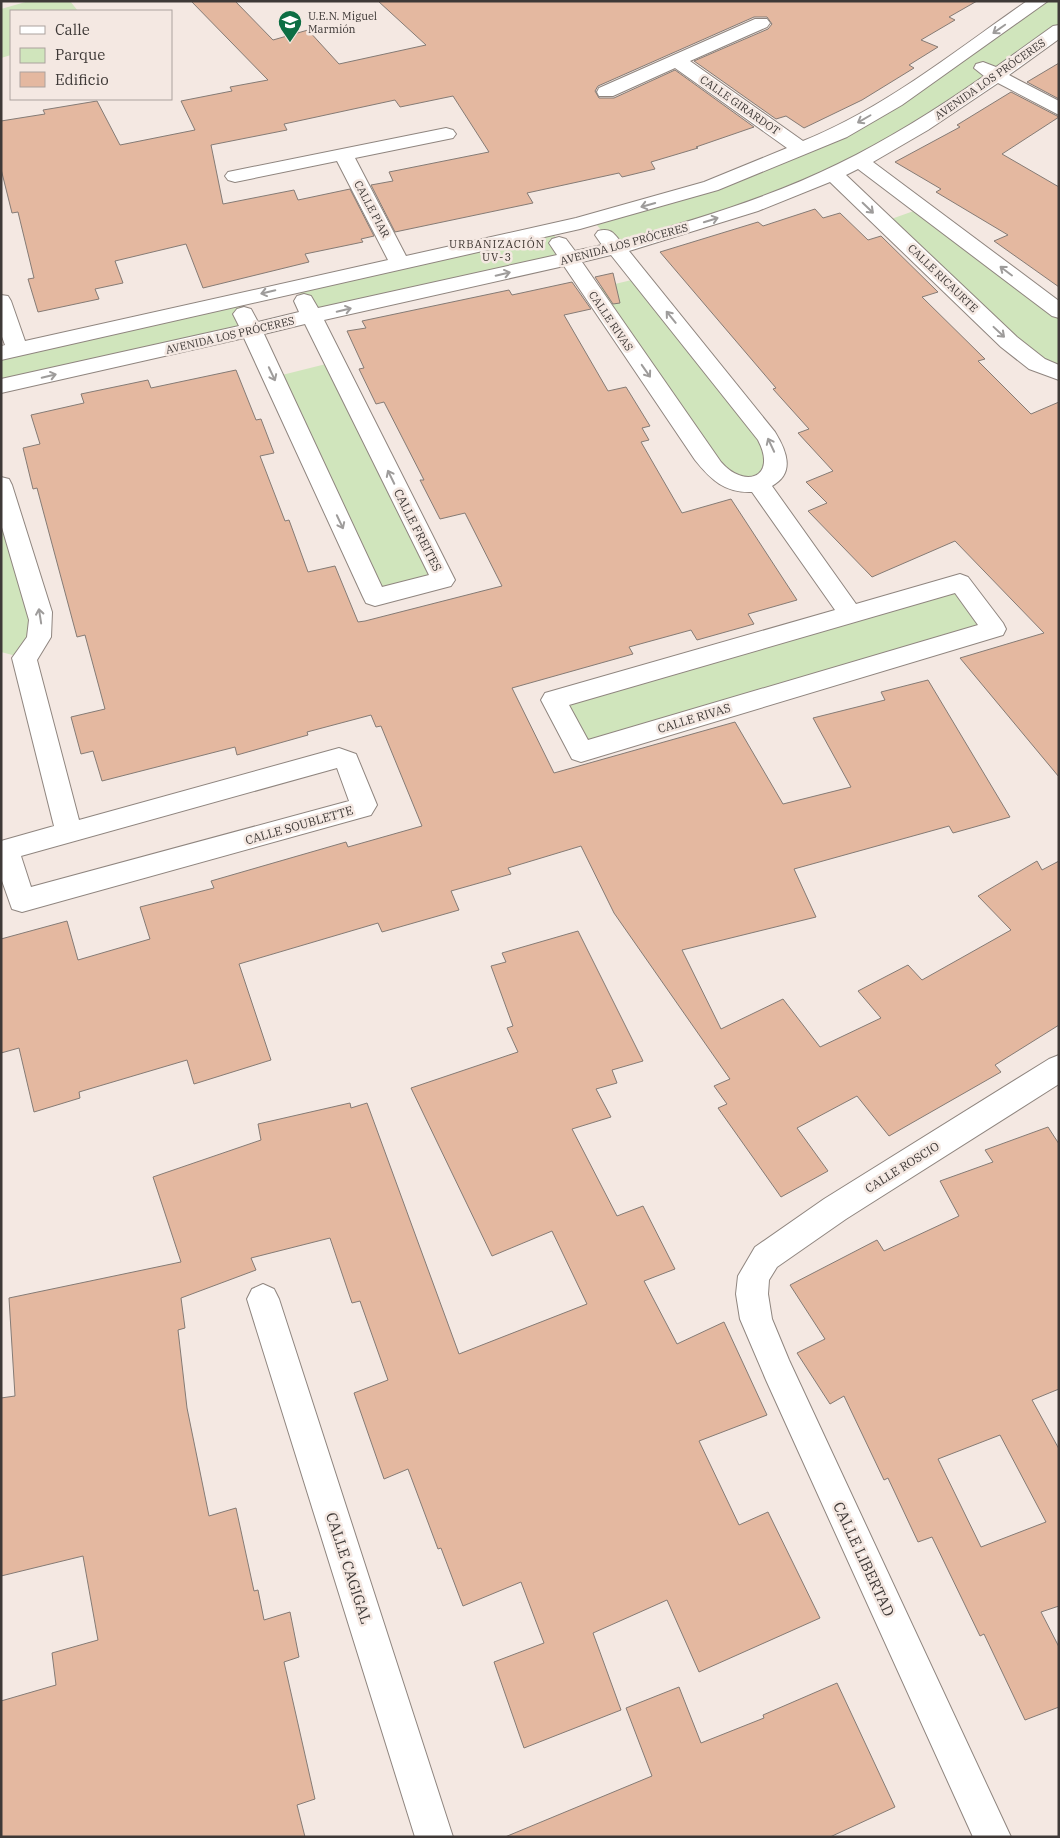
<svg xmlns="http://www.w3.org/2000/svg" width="1060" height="1838" viewBox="0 0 1060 1838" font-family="'IBM Plex Serif',serif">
<rect width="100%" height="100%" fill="#f4e8e2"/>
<path fill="#d0e5bc" d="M29 1H70L78 11H11V55L1 58V9Z
M1039 1H1059V30L833 174 615 248 593 220 633 209 840 133Z
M922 208 1059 311V373L883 222Z
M551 230 569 258 312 317 296 286Z
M640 278 767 437 777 466 737 484 590 290Z
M237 299 252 330 1 386V353Z
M334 362 443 580 375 597 274 377Z
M1 485 40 612 24 658 1 652Z
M960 583 994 629 581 752 554 700Z"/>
<path fill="#e4b8a0" stroke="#857b75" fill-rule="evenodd" d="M191 1H235L273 40 308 30 339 64 426 45 378 1H977L949 17 955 20 921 40 938 47 909 65 914 68 862 100 804 128 786 116 776 119 694 61 768 29 772 24 767 17H754L598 86 595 91 599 98H614L675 70 754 127 696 147 698 148 651 162 655 169 622 177 619 173 527 193 533 203 395 232 371 185 393 181 389 172 489 152 453 96 400 107 395 100 284 124 287 130 211 145 223 204 294 190 298 200 350 189 374 236 361 239 363 242 305 254 309 262 203 288 186 244 115 261 123 283 95 289 99 299 38 312 28 279 34 278 18 212 12 213 1 169V121L45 114 43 110 97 101 120 145 195 130 181 101 232 91 230 87 268 80Z
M1059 63V99L1027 82Z
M1011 92 1059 117 1002 154 1059 187V287L994 241 1008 235 936 192 941 189 895 162 960 127 957 125Z
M815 209 823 218 840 213 868 240 881 236 938 292 922 297 985 359 978 361 1031 414 1059 402V777L960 658 1044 633 955 541 872 577 808 511 827 503 806 482 833 471 798 433 809 429 773 389 776 388 660 252 758 222 763 226Z
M613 273 620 303 613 304 595 277Z
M572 282 591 309 564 315 608 391 626 387 650 426 642 428 649 440 641 442 682 513 731 499 797 600 748 614 754 624 697 640 691 630 629 647 633 654 512 688 554 773 735 722 783 804 851 787 813 718 885 700 881 692 928 680 1010 817 953 833 949 826 794 869 816 917 682 950 721 1029 783 999 820 1047 881 1018 858 991 908 965 922 980 1011 930 978 896 1037 861 1042 870 1059 861V1025L995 1065 1001 1072 889 1136 857 1096 797 1128 828 1171 781 1197 718 1108 727 1104 714 1086 730 1079 614 913 581 846 508 868 511 874 451 891 459 910 382 932 378 923 239 964 271 1060 194 1084 187 1060 79 1092 80 1098 34 1112 19 1048 1 1053V939L67 921 78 960 150 939 140 907 214 888 211 881 346 842 348 847 422 826 381 726 376 727 371 715 307 732 308 735 237 755 235 747 102 781 93 751 81 754 71 717 105 709 85 635 77 637 37 488 33 489 23 448 40 444 31 415 84 403 81 394 148 380 151 388 236 370 256 420 261 419 274 453 260 456 285 521 289 520 308 572 335 566 358 622 365 621 502 586 465 513 440 519 420 480H424L384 402 376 404 359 369 364 368 347 331 366 328 362 321 509 290 512 295Z
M578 931 643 1061 612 1070 617 1083 596 1089 611 1117 572 1129 617 1216 643 1206 675 1269 644 1281 677 1344 724 1322 767 1415 699 1441 739 1525 768 1512 820 1618 699 1672 667 1600 593 1633 621 1710 524 1748 494 1662 544 1643 521 1582 463 1606 441 1548 438 1549 408 1469 384 1479 354 1393 388 1380 360 1301 352 1303 330 1238 251 1258 256 1270 181 1298 185 1328 178 1330 187 1408 209 1516 236 1508 254 1591 258 1590 264 1620 290 1612 299 1657 284 1662 315 1799 297 1805 305 1837H1V1701L56 1685 52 1653 98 1640 83 1556 1 1576V1398L15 1396 9 1298 181 1262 153 1177 261 1140 258 1124 350 1103 351 1108 367 1103 459 1354 587 1304 552 1231 492 1256 411 1088 518 1052 507 1028 513 1026 491 966 506 962 502 953Z
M1048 1127 1059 1144V1389L1032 1400 1059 1449V1606L1041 1612 1059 1647V1707L1025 1720 984 1634 980 1636 932 1537 918 1542 888 1478 884 1480 844 1396 830 1404 797 1353 825 1339 790 1285 877 1240 884 1251 959 1216 940 1181 993 1162 985 1150ZM1000 1435 1046 1522 981 1547 938 1459Z
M837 1683 895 1807 830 1837H505L652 1776 626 1708 679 1687 701 1743 764 1718 763 1715Z"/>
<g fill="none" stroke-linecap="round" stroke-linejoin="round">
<g stroke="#8f857f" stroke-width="2">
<path id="street" d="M1027 1H1048L902 105 847 137 718 190 580 229 1 360V346L5 345 1 334V295L8 296 11 301 25 341 388 260 337 161 235 182 228 180 225 176 228 172 446 128 453 130 456 134 453 138 355 158 406 256 576 218 704 182 787 148 675 68 613 96H599L597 92 599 88 755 19H767L770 23 767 27 690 61 803 141C885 108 955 51 1027 1Z
M1059 25V39L1009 75 1059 101V115L998 83 928 130 873 162 1059 301V318L1052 316 858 169 846 175 1017 337 1045 359 1059 365V380L1029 369 1001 347 830 182 758 211 629 251 775 432C786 450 796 473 772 486L856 604 960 574 968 577 1003 623 1006 629 1003 635 581 762 572 759 541 700 545 693 835 610 752 492C725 493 711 480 695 460L564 266 324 320 455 580 451 586 375 606 366 603 363 597 244 338 1 393V379L239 326 233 314 237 309 244 307 251 309 258 322 299 312 294 301 297 296 304 294 311 296 318 308 557 255 549 243 552 239 559 237 566 239 575 251 602 245 595 235 598 231C610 228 613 232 620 241 694 220 769 198 838 164 889 139 937 109 984 76L974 68 976 64 983 62 996 67 1053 26ZM611 255 758 440C778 478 744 489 721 462L582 262ZM305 324 429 575 382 587 264 334ZM955 593 978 625 588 740 569 705Z
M1 477 9 479 12 485 52 612 51 637 37 660 79 820 339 748 356 754 377 805 371 815 22 912 12 909 1 878V841L54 826 12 658 27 637 29 620 1 524ZM337 768 349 801 31 887 21 856Z
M1059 1055V1084L846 1219 777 1267 769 1280 768 1294 772 1319 789 1360 1011 1837H973L766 1380 740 1319 736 1294 738 1276 755 1247 824 1199 1049 1059Z
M263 1284 274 1289 279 1299 453 1837H415L247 1299 252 1289Z"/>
</g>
<use href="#street" fill="#fff" fill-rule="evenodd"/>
</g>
<defs><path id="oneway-shaft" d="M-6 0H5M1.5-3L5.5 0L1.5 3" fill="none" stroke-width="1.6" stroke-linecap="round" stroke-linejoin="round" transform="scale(1.25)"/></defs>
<g stroke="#9e9c9b">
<use href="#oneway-shaft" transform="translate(999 29) rotate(145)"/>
<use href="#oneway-shaft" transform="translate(864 119) rotate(150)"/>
<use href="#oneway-shaft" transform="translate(648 205) rotate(164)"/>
<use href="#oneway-shaft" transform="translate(868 208) rotate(44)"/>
<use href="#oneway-shaft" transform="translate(711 220) rotate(-17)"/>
<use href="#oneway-shaft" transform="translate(1006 271) rotate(-143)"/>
<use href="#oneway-shaft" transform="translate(503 274) rotate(-13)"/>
<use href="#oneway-shaft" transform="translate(268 292) rotate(167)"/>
<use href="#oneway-shaft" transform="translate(344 310) rotate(-13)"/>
<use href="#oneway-shaft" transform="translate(671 317) rotate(-129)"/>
<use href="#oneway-shaft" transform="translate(999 332) rotate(43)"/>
<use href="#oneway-shaft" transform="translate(646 371) rotate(55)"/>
<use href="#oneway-shaft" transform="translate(272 374) rotate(65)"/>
<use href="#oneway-shaft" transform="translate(49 376) rotate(-13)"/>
<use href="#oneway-shaft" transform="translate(771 445) rotate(-115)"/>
<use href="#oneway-shaft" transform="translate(391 477) rotate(-116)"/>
<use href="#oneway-shaft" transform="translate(340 522) rotate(65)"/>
<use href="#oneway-shaft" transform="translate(40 616) rotate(-99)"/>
</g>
<defs>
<g id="school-pin" transform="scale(1.25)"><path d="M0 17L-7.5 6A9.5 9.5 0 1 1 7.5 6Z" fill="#0d6e44" stroke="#f4e8e2"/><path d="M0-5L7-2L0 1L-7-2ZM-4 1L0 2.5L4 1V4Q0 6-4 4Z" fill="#fff"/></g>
</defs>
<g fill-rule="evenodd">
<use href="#school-pin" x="290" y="22"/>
</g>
<g text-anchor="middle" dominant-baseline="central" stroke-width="5" stroke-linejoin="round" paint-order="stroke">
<g font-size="11" fill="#3e3937" stroke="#f4e8e2" text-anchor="start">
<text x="308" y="16">U.E.N. Miguel<tspan x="308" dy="13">Marmión</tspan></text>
</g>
<g font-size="11" fill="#3e3937" stroke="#f4e8e2">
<text transform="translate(990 79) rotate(-35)">AVENIDA LOS PRÓCERES</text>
<text transform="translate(740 105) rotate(35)">CALLE GIRARDOT</text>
<text transform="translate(372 209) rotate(62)">CALLE PIAR</text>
<text transform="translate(624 244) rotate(-15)">AVENIDA LOS PRÓCERES</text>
<text transform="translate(943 278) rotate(44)">CALLE RICAURTE</text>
<text transform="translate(611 321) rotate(56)">CALLE RIVAS</text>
<text transform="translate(230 335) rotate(-13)">AVENIDA LOS PRÓCERES</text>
</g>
<g font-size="11" letter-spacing="1" fill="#3f3631" stroke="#f4e8e2">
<text x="497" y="244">URBANIZACIÓN<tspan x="497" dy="13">UV-3</tspan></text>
</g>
<g font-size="12" fill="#3e3937" stroke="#f4e8e2">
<text transform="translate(418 530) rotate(63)">CALLE FREITES</text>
<text transform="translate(694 718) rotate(-17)">CALLE RIVAS</text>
<text transform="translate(299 825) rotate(-16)">CALLE SOUBLETTE</text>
<text transform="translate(902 1167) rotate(-32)">CALLE ROSCIO</text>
</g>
<g font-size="15" fill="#3e3937" stroke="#f4e8e2">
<text transform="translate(864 1559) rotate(65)">CALLE LIBERTAD</text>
<text transform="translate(349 1568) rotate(72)">CALLE CAGIGAL</text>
</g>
</g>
<rect width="1060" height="1838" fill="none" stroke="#3e3937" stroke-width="5"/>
<rect x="10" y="10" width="162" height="90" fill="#f4e8e2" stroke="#aba29e"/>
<rect x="20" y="26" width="25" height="8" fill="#ffffff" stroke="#aba29e"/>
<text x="55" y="35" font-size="15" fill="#3e3937">Calle</text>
<rect x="20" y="48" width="25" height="15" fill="#d0e5bc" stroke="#aba29e"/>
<text x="55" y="60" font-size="15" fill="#3e3937">Parque</text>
<rect x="20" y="72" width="25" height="15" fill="#e4b8a0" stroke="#aba29e"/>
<text x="55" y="85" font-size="15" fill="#3e3937">Edificio</text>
</svg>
